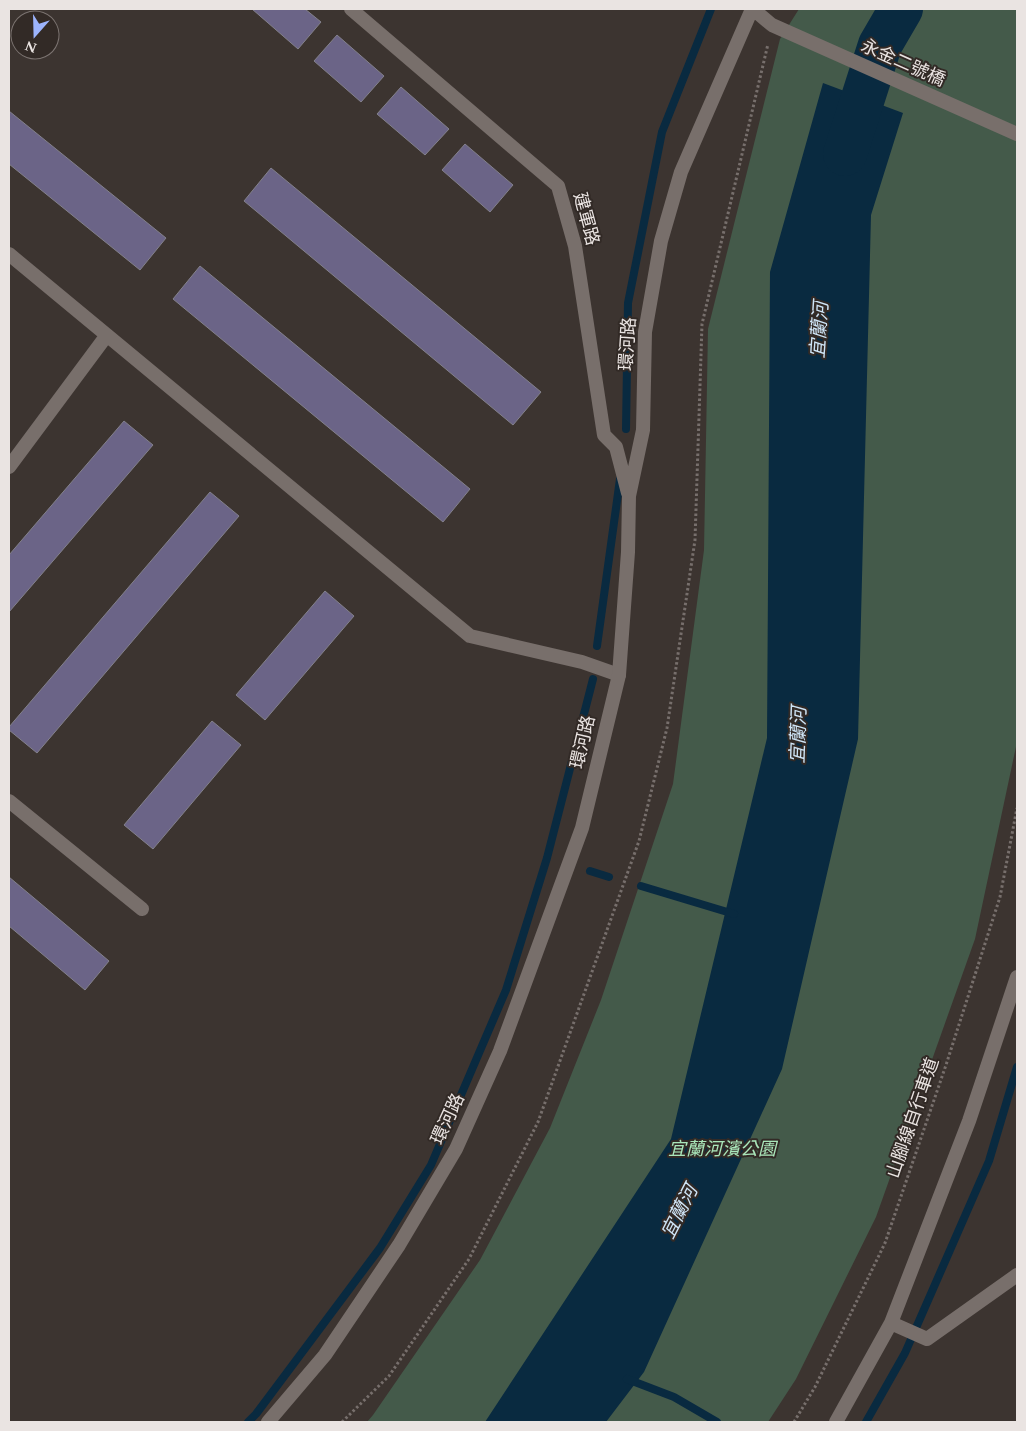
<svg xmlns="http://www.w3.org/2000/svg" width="1026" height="1431" viewBox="0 0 1026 1431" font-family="Spectral,'Noto Sans TC',serif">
<rect width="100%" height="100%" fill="#3c3430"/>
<path fill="#445a4a" d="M799 9H1017V742L975 939 876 1217 796 1379 768 1422H367L373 1415 480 1260 550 1128 601 1000 673 784 704 550 708 329 780 39Z"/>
<path fill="#092a40" d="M823 83 903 113 871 215 858 739 782 1069 644 1372 606 1422H485L671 1139 767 738 770 272Z"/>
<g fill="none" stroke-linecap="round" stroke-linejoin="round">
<path stroke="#092a40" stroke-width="8" d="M626 429 628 303 662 132 711 9
M597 646 620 479
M590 871 609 877
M641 886 734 914
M627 1379 674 1397 717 1422
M248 1422 256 1414 380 1248 431 1165 506 990 547 858 593 679
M866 1422 905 1353 989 1161 1017 1067"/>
<path stroke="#092a40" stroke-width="44" d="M845 154 880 45 901 9"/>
</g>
<path fill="#6b6487" stroke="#83818b" d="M252 9H305L321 22 298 49Z
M337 35 384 76 361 102 314 61Z
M401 87 449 129 425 155 377 114Z
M9 111 166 238 140 270 9 164Z
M465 144 513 185 490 212 442 170Z
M271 168 541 392 513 425 244 201Z
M200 266 470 489 443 522 173 299Z
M124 421 153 445 9 612V555Z
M210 492 239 516 37 753 9 730V727Z
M325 591 354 616 265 720 236 695Z
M212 721 241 745 153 849 124 825Z
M9 877 109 961 85 990 9 926Z"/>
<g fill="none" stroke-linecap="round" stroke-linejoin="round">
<path stroke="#776f6c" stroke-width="3" stroke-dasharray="2.5 2.5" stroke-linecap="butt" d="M342 1422 389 1376 469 1259 538 1122 639 841 667 728 695 540 702 324 768 44
M794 1422 815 1387 885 1243 946 1065 1000 897 1017 808"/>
<path stroke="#786f6b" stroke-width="14" d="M9 254 470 636 582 662 619 675
M9 467 107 335
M9 801 142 909"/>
<path stroke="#786f6b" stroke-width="14" d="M351 9 558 186 575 246 604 435 616 447 628 493
M753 9 772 25 1017 134
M891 1323 927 1339 1017 1275
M268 1422 325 1355 399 1245 456 1149 500 1051 582 828 619 675 628 552 629 496 643 430 645 332 661 241 681 172 752 9
M836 1422 891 1323 969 1121 1017 977"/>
</g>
<g text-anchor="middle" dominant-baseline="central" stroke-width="4" stroke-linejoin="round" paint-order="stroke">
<g font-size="18" fill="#eae4e2" stroke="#322a26">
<text transform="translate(903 63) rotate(24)">永金二號橋</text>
<text transform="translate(586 219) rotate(75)">建軍路</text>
<text transform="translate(628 344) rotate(-86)">環河路</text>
<text transform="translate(583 742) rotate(-77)">環河路</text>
<text transform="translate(913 1118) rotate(-71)">山腳線自行車道</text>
<text transform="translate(448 1119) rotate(-65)">環河路</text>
</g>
<g font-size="18" font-style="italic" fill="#aae6ba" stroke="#322a26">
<text x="722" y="1149">宜蘭河濱公園</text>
</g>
<g font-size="19" font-style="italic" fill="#cfe5f7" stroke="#322a26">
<text transform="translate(820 330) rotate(-86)">宜蘭河</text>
<text transform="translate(799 735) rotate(-88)">宜蘭河</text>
<text transform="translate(680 1212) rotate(-63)">宜蘭河</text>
</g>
</g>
<rect width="1026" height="1431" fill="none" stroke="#eae4e2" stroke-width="20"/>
<g transform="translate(35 35) rotate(200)"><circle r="24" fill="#322a26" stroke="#7c7471"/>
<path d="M0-4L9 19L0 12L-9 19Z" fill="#9cb4fd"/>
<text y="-8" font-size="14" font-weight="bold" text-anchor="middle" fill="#eae4e2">N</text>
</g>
</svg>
